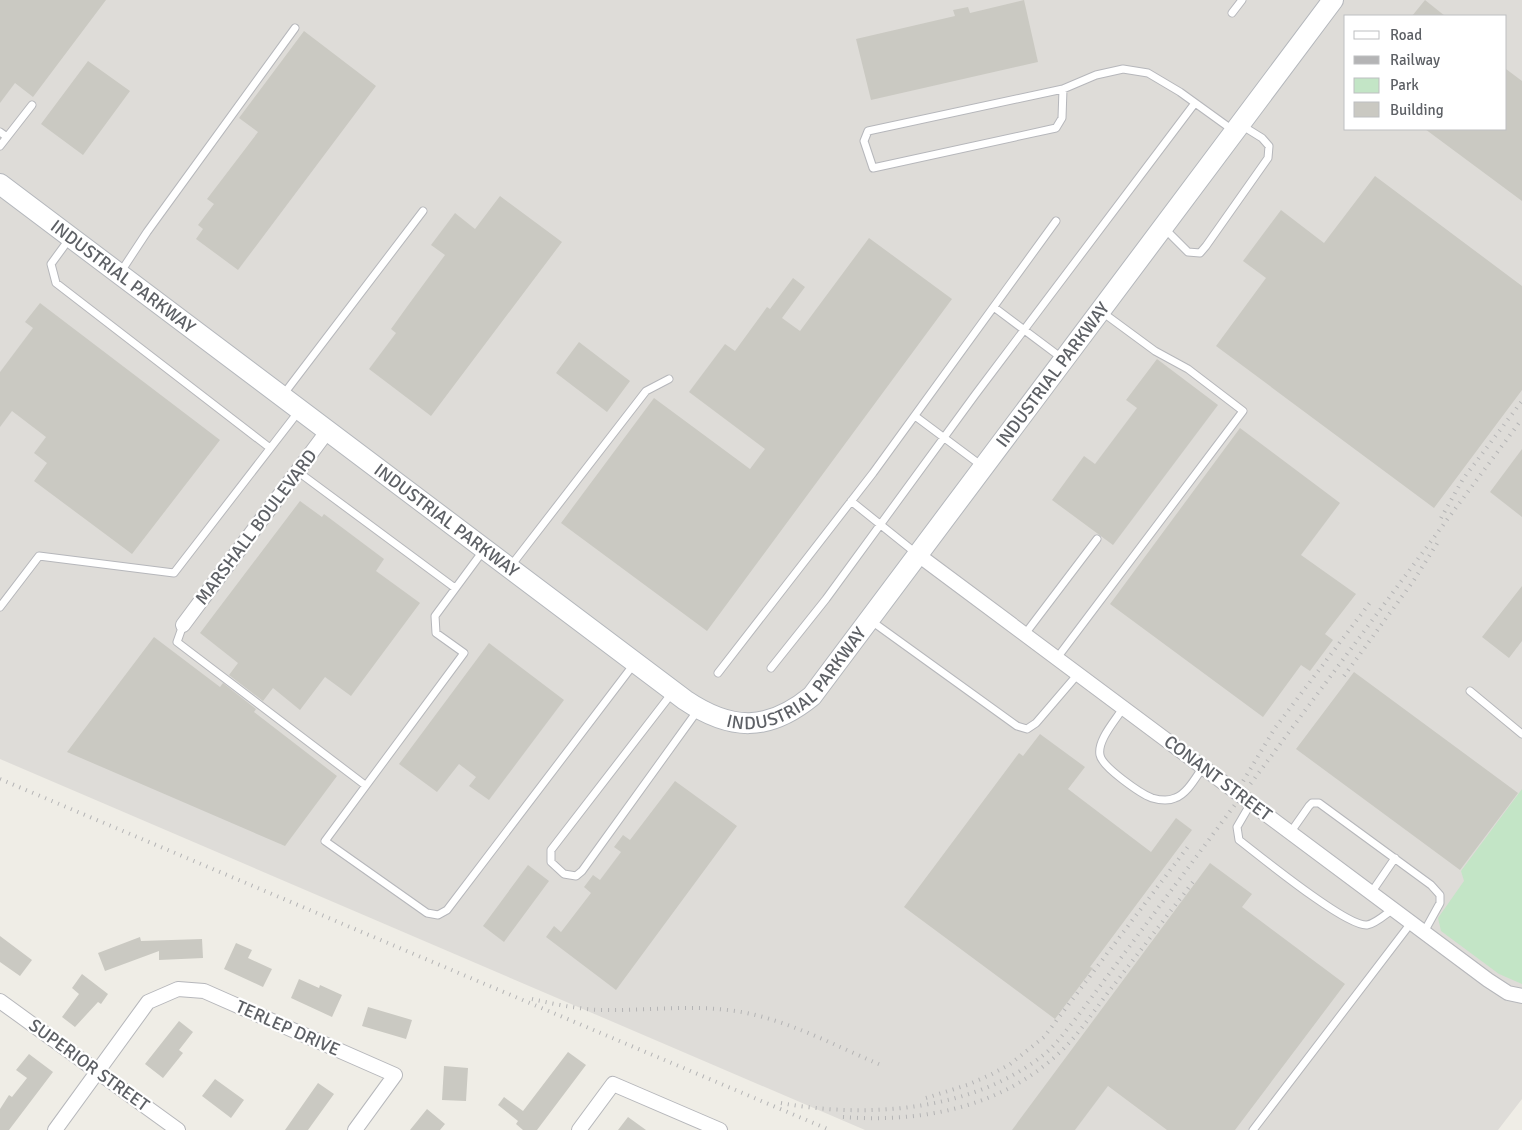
<svg xmlns="http://www.w3.org/2000/svg" width="1522" height="1130" viewBox="0 0 1522 1130" font-family="Signika,sans-serif">
<rect width="100%" height="100%" fill="#efede6"/>
<path fill="#dedcd8" fill-rule="evenodd" d="M0 0H1522V1099L1498 1130H865L0 759ZM1346 16H1506V129H1346Z"/>
<path fill="#c3e5c6" d="M1522 789V984L1499 974 1441 931 1438 918 1464 881 1461 871Z"/>
<path fill="#cac9c2" d="M0 0H106L33 97 15 83 0 103Z
M1024 0 1038 62 871 100 856 39 955 16 953 10 968 7 970 13Z
M1425 0 1445 16H1412Z
M304 31 376 86 238 270 196 239 203 229 198 225 214 204 207 199 258 132 239 118Z
M88 61 130 91 83 155 41 124Z
M1506 69 1522 81V201L1425 129H1506Z
M1375 176 1522 286V390L1434 508 1216 346 1266 278 1243 261 1281 210 1324 243Z
M500 196 562 242 431 416 369 369 396 333 391 329 409 304 445 255 431 245 455 213 475 229Z
M869 238 952 299 707 631 561 523 654 398 750 469 765 449 689 392 725 344 735 351 767 307 770 309 793 278 805 287 782 318 800 331Z
M40 303 220 440 132 554 34 481 47 463 34 453 46 437 12 411 0 427V372L33 328 25 322Z
M579 342 630 381 607 412 556 373Z
M1157 359 1218 405 1113 545 1052 500 1084 456 1095 464 1137 408 1126 400Z
M1240 428 1340 503 1301 555 1356 594 1325 634 1333 640 1310 671 1301 665 1263 717 1110 604Z
M1522 449V517L1490 492Z
M300 501 322 517 324 514 384 559 376 571 420 603 351 696 325 677 300 710 273 688 263 701 229 675 238 663 200 633Z
M1522 586V641L1509 658 1482 637Z
M154 637 220 687 223 683 256 709 254 712 337 776 285 846 67 752Z
M489 643 564 700 489 800 469 786 476 777 459 764 437 792 399 764Z
M1354 672 1518 793 1460 870 1296 749Z
M1040 734 1085 767 1068 789 1151 852 1176 818 1192 830 1090 967 1093 968 1055 1019 904 907 1019 753 1023 756Z
M675 781 737 826 616 990 546 937 554 926 561 932 591 893 584 887 593 875 600 880 621 852 614 847 623 835 630 840Z
M1210 863 1252 894 1242 907 1345 984 1235 1130H1167L1108 1086 1075 1130H1012Z
M528 865 549 881 504 942 483 926Z
M0 936 32 960 20 976 0 962Z
M140 937 141 941 202 939 203 958 159 960V951L105 971 98 953Z
M236 943 252 950 248 958 272 969 263 987 224 969Z
M82 974 108 994 101 1004 98 1002 75 1027 62 1017 79 994 72 988Z
M299 979 319 988 320 985 342 995 332 1017 291 998Z
M368 1007 412 1020 406 1039 362 1026Z
M179 1021 193 1032 179 1050 183 1053 163 1078 145 1064Z
M568 1052 586 1065 537 1130H523L516 1124 518 1121 498 1105 504 1097 523 1111Z
M29 1054 53 1072 9 1130H0V1109L9 1095 12 1097 27 1078 16 1070Z
M444 1066 468 1068 466 1101 442 1100Z
M215 1079 244 1100 231 1118 202 1096Z
M318 1083 334 1094 308 1130H285Z
M427 1109 445 1124 440 1130H410Z
M628 1117 646 1130H618Z"/>
<g fill="none" stroke-linecap="round" stroke-linejoin="round">
<g stroke="#b6b7bb" stroke-width="9">
<path id="lane" d="M1232 13 1242 0
M1063 89 1062 118 1056 128 873 168 864 141 868 131 1063 89 1096 75 1123 69 1148 73 1180 92 1234 131
M0 132 7 137
M0 146 32 105
M1165 229 1188 252 1200 253 1206 246 1268 158 1269 146 1262 138 1241 125
M70 238 51 264 56 283 270 448
M120 273 147 232 295 28
M995 308 1063 359
M283 395 423 211
M915 416 982 466
M297 471 455 588
M851 501 917 554
M483 551 435 616 436 633 464 653 325 841 427 913 438 915 447 910 634 664
M510 567 646 391 669 379
M0 607 39 556 174 573 299 411
M870 620 1017 726 1027 729 1036 723 1078 674
M183 625 177 642 365 785
M1025 634 1097 539
M1057 658 1243 411 1188 369 1155 351 1102 312
M771 668 826 599 975 395 1195 103
M718 673 873 473 1056 221
M1470 691 1522 734
M672 693 551 850V862L564 874 576 876 582 871 698 710
M1123 708C1116 720 1097 740 1100 755 1102 767 1141 794 1152 798 1159 800 1169 801 1175 798 1187 794 1196 777 1203 767
M1251 803 1237 827 1239 840C1260 856 1346 927 1367 925 1375 924 1386 914 1393 909
M1290 833 1309 806 1312 803H1319L1431 885 1440 895V903L1424 932
M1371 893 1395 858
M1253 1130 1411 923"/>
</g>
<g stroke="#b6b7bb" stroke-width="16">
<path id="street" d="M917 554 1488 980 1508 993 1522 996
M183 625 329 429
M0 1001 178 1130
M55 1130 148 1002 178 989 204 991 395 1075 355 1130
M579 1130 613 1084 720 1130"/>
</g>
<g stroke="#b4b7bc" stroke-width="22">
<g id="secondary">
<path id="s1" d="M0 184 685 700C731 731 768 732 812 696L1333 0"/>
</g>
</g>
<use href="#lane" stroke="#fff" stroke-width="7"/>
<use href="#street" stroke="#fff" stroke-width="14"/>
<use href="#secondary" stroke="#fff" stroke-width="20"/>
<path stroke="#b4b4b5" stroke-width="4" stroke-dasharray="1 6" stroke-linecap="butt" d="M1441 518 1463 479 1522 401
M1344 676 1414 580 1438 542
M0 779 830 1130
M1236 793 1275 728 1372 600
M532 999C554 1004 577 1009 600 1010 643 1011 685 1005 728 1010 781 1016 833 1045 881 1065
M926 1098 967 1085 990 1075 1009 1065 1044 1037 1190 844
M781 1103C868 1119 976 1111 1047 1052 1058 1042 1067 1029 1077 1017L1522 419
M843 1117C919 1123 1000 1108 1058 1054 1078 1036 1093 1012 1110 990 1138 954 1165 918 1193 882"/>
</g>
<g text-anchor="middle" dominant-baseline="central" stroke-width="4.5" stroke-linejoin="round" paint-order="stroke">
<g font-size="18" fill="#5d6065" stroke="#fff">
<text stroke="none"><textPath href="#s1" startOffset="154">INDUSTRIAL PARKWAY</textPath></text>
<text stroke="none"><textPath href="#s1" startOffset="1398">INDUSTRIAL PARKWAY</textPath></text>
<text stroke="none"><textPath href="#s1" startOffset="559">INDUSTRIAL PARKWAY</textPath></text>
<text transform="translate(256 527) rotate(-53)">MARSHALL BOULEVARD</text>
<text stroke="none"><textPath href="#s1" startOffset="992">INDUSTRIAL PARKWAY</textPath></text>
<text transform="translate(1218 778) rotate(37)">CONANT STREET</text>
<text transform="translate(288 1028) rotate(24)">TERLEP DRIVE</text>
<text transform="translate(89 1065) rotate(36)">SUPERIOR STREET</text>
</g>
</g>
<rect x="1344" y="15" width="162" height="115" fill="#ffffff" stroke="#bebfc1"/>
<rect x="1354" y="31" width="25" height="8" fill="#ffffff" stroke="#bebfc1"/>
<text x="1390" y="40" font-size="15" fill="#5d6065">Road</text>
<rect x="1354" y="56" width="25" height="8" fill="#b4b4b5" stroke="#bebfc1"/>
<text x="1390" y="65" font-size="15" fill="#5d6065">Railway</text>
<rect x="1354" y="78" width="25" height="15" fill="#c3e5c6" stroke="#bebfc1"/>
<text x="1390" y="90" font-size="15" fill="#5d6065">Park</text>
<rect x="1354" y="102" width="25" height="15" fill="#cac9c2" stroke="#bebfc1"/>
<text x="1390" y="115" font-size="15" fill="#5d6065">Building</text>
</svg>
